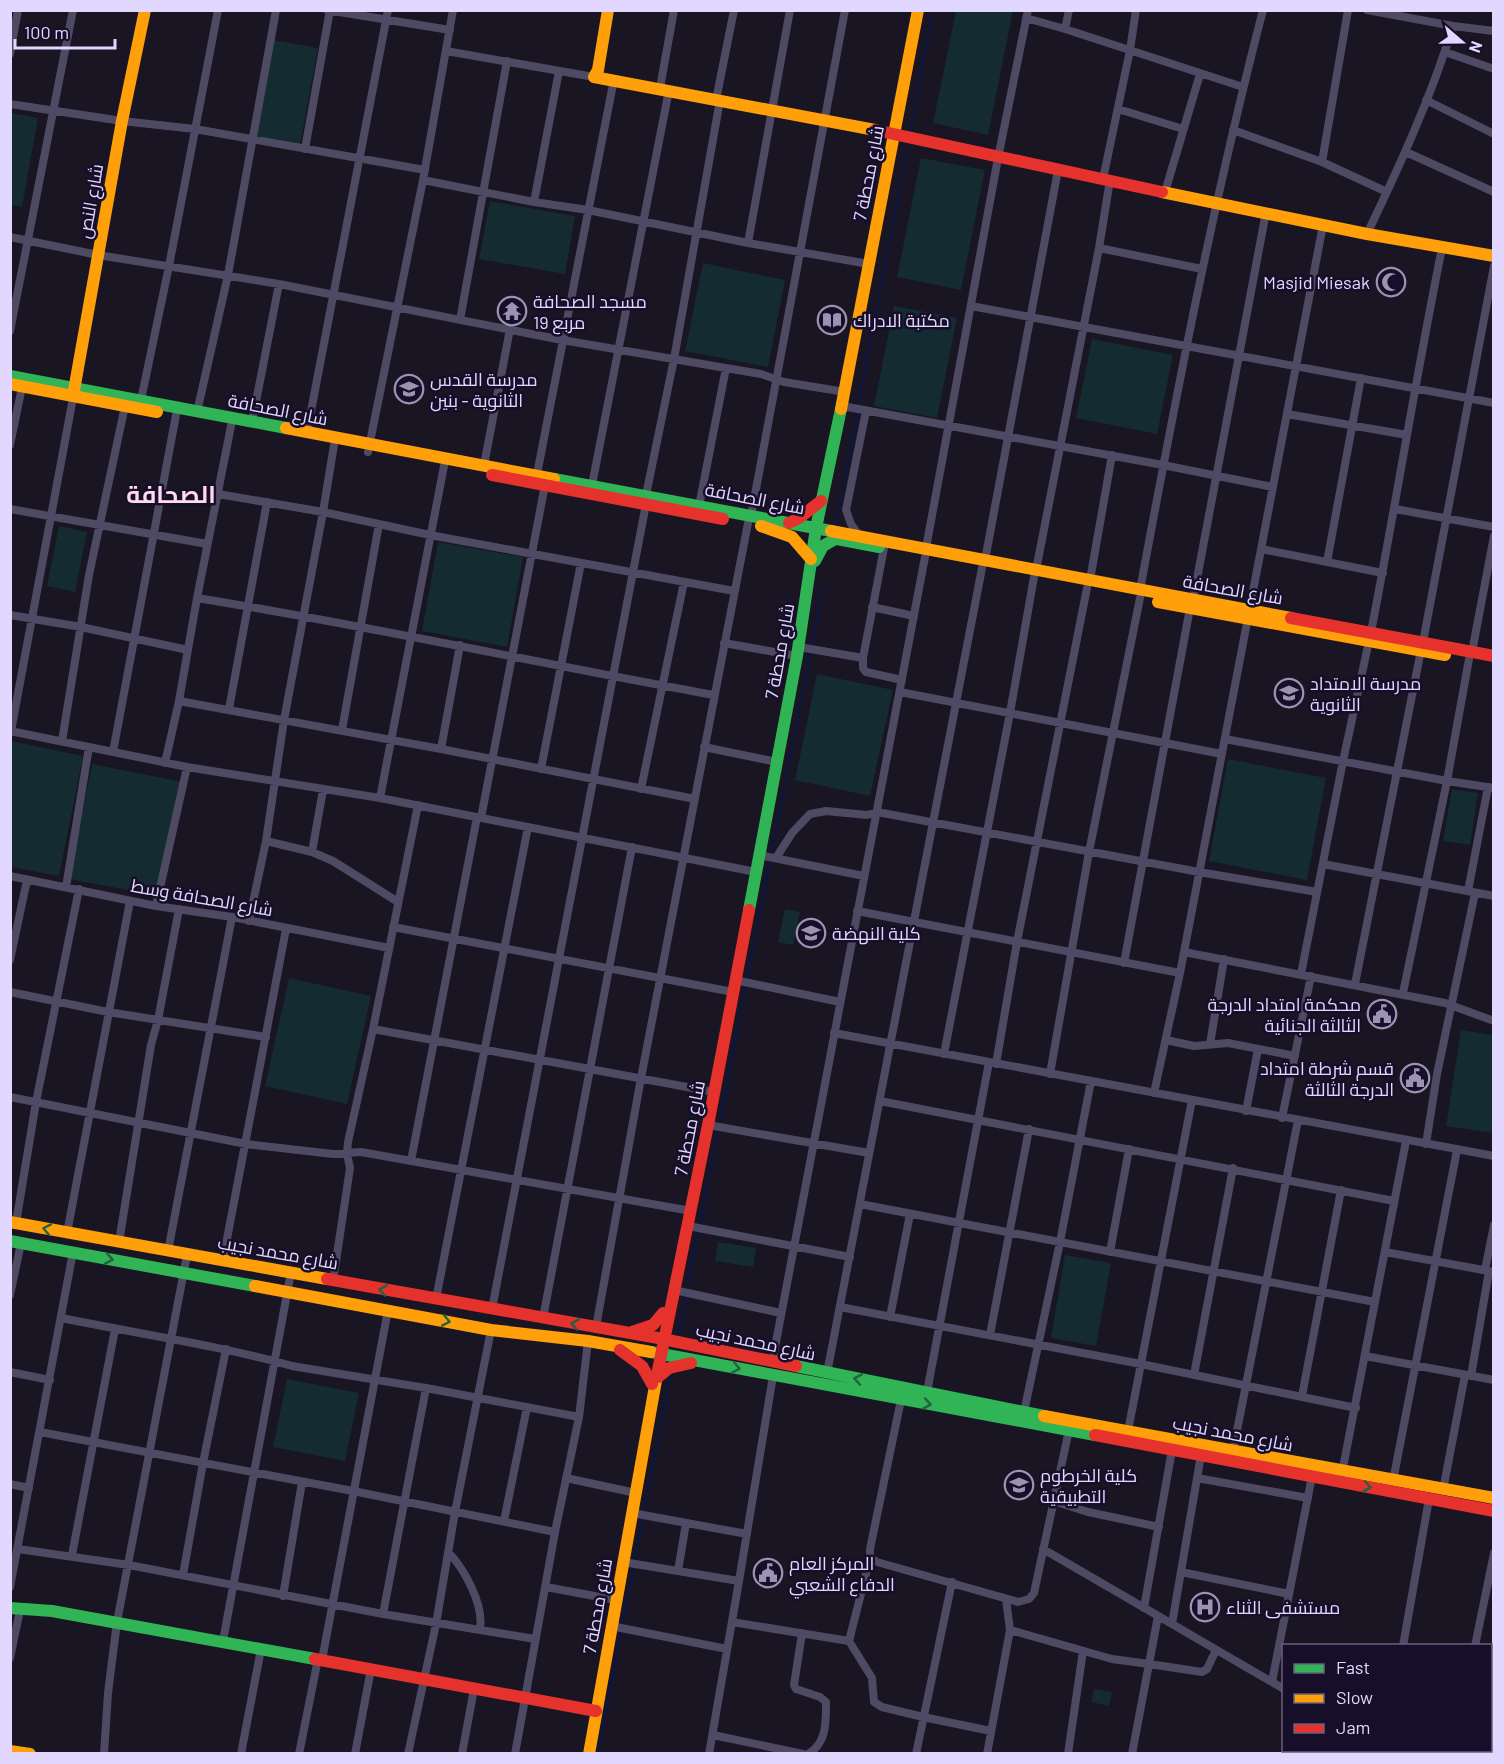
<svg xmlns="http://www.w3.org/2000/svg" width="1504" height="1764" viewBox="0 0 1504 1764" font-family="Barlow,Cairo,sans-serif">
<rect width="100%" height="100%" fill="#191523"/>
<path fill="#132b31" d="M956 11H1013L988 135 933 123Z
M273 40 318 48 300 145 255 137Z
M11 113 38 118 22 207 11 205Z
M921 158 985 170 961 290 897 277Z
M490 201 575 216 565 274 479 259Z
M703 263 785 280 768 367 685 351Z
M894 306 957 318 937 418 874 406Z
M1092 339 1173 355 1157 434 1076 418Z
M59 526 87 532 75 592 47 586Z
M438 542 523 557 507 647 422 631Z
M817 674 893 690 870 796 795 780Z
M11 741 83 756 59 876 11 867Z
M1228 759 1326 778 1307 880 1209 861Z
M92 764 183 782 160 896 69 879Z
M1452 789 1478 793 1470 845 1443 841Z
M785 909 800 912 793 945 778 942Z
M289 978 371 996 347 1104 265 1086Z
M1461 1030 1493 1035V1133L1446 1126Z
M718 1242 756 1248 753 1267 715 1261Z
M1065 1255 1111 1263 1096 1346 1051 1338Z
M287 1379 359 1393 345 1461 273 1447Z
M1094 1689 1112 1692 1109 1706 1091 1702Z"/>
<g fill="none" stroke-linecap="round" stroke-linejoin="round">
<path stroke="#0a1745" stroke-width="2" d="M910 133 933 10
M858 406 907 150
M835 526 857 412
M812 645 823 586
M771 855 811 651
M700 1226 770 860
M687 1290 698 1231
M678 1338 686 1296
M644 1511 671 1373
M635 1561 643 1517
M622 1626 634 1567
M598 1754 621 1632"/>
<path stroke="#4f4a64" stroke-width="8" d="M327 10 450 30
M1367 10 1453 26 1494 31
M1026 18 1065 29 1243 87
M1065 29 1069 10
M446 51 594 77
M1445 52 1494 69
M10 54 18 10
M660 88 674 10
M716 100 734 10
M1426 100 1494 134
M10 104 122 121 195 129 425 170
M1118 109 1183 129
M1233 130 1322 162 1387 192
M305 149 330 10
M1406 152 1494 192
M1322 162 1348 10
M1103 179 1130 50 1136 10
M423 180 534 202 588 210 748 243 869 264
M1165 192 1200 74
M534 202 559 71
M1367 234C1399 167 1431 98 1453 26
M10 237 98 255 279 284 562 340 761 374 784 382 845 392
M748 243 790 10
M1099 248 1202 269
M971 306 1494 403
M460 320 507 61
M10 331 73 10
M141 400 169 266 218 10
M842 406 1163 465 1273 487
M197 412 228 275 276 10
M1287 414 1407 435
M252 422 279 284
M307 432 388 10
M10 445 22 387
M368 452 423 180 453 10
M484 465 510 329
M537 474 614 79
M592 485 669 90
M218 494 323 512 430 535 734 591
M646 495 674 359 720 100
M699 506 726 368
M10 509 207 544
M1395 509 1494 527
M751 516 845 10
M860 537 851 524 846 510 866 411
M926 548 998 158 1028 10
M1261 549 1383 573
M985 560 1058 170
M1327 562 1361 378
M1036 570 1099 248 1110 180
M1090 580 1112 455
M1140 590C1176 396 1213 202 1263 10
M197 598C370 626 542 664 714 695
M1193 600 1266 212
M872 607 914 616
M10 615 81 627 188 650
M1371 632C1396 504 1416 376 1442 248
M1423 642 1494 266
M724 643 797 656
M799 647 863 658V668L866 672 902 680
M1472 652 1494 536
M863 658 884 548
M900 692 1222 754
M179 701 441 749 695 799
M229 709 267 502
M342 730 379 524
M10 731 187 767 380 798 756 872
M11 731 73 398
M1225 739 1447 781 1494 788
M62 741 89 575 125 406
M704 747 777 762
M441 749 460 645
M113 752 176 415
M165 763 179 701 197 598 231 426
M541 769 581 563
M641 789 684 582
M380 798 444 466
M481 818 545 485
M266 841 312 852 333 861 398 902
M312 852 323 790
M759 855 864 876
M776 858 792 833 810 814 826 811 867 815 877 812 1199 872 1317 892
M1323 864 1494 896
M10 876 156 906 232 917 389 948
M66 887 89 747
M1468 891 1488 787
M156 906 187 767
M857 911 1180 973
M249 921 266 841 284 720 323 512 334 445
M393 927 733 992
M1184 952 1445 1003 1494 1021
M10 960 27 880
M1124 963 1190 608
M1301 974 1343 761 1369 641
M735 980 840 1002
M1355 984 1421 650
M10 992 108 1012 266 1037
M1403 993 1447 781 1469 659
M373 1029 714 1092
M834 1033 1494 1156
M1166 1040 1194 1046 1228 1043 1295 1056
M1210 1044 1224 959
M944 1054 1010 713 1034 577
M996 1064 1017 942 1087 588
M1050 1074 1089 852 1140 598
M1154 1093 1180 973 1323 225
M10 1097 246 1144 333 1154 361 1152 691 1211
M880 1101 1394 1201
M1246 1111 1258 1049
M1282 1118 1311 976
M708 1125 869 1153
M1426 1144 1437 1074 1475 893
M411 1161 477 817
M860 1204 1375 1302
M16 1223 36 1102 79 889
M688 1226 850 1257
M67 1233 130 901
M119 1242 151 1045 158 1020 179 909
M168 1251 232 917
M1110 1252 1129 1149
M1385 1252 1494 1272
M223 1260 286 929
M1485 1270 1494 1225
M333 1281 350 1168 347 1154 348 1142 373 1029 418 805
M674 1290 781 1313
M10 1295 21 1243
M436 1299 528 827
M840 1307 1141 1364 1356 1408
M492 1309 646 504
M890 1317 910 1214
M62 1318C139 1334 217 1345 292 1366L426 1388 579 1417
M543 1318 632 847
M596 1327 641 1078 748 523
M990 1335 1029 1129
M1365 1356 1494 1380
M772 1363 925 557
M10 1372 50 1380
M827 1373 982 568
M1194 1375 1233 1168
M1471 1376 1489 1271
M927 1392 989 1062
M902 1395 870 1549V1558L877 1562 1018 1602 1029 1599 1034 1593 1069 1430
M1302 1396 1341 1190
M1024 1412 1060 1242 1091 1081
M1128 1431 1192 1100
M40 1432 353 1491 555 1532
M1233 1451 1298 1120
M1342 1473 1406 1141
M566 1478 636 1493
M1197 1478 1308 1498
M1393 1481 1457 1150
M10 1484 29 1488
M1443 1490 1465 1375
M1053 1501 1088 1512 1159 1527
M632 1513 747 1534
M504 1521 527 1407
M18 1549 129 1565 383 1614 535 1639
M1043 1549 1284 1689
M448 1552C464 1568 484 1605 480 1628
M72 1555 115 1329
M870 1558 849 1641 872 1678 874 1702 882 1707 923 1717 991 1731
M623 1562 739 1581 709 1754
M678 1571 686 1523
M1181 1572 1289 1594
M183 1575 203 1463 226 1349
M739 1581 773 1376
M10 1587 73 1252
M546 1587 616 1600
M283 1596 302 1482
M1144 1608 1172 1450
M383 1614 426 1388
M1158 1616 1149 1664 1202 1672 1207 1669 1216 1650
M732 1622 849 1641
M1172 1624 1201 1455
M611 1626 727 1649
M1010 1630 1112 1659 1149 1664 1132 1754
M802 1633 794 1685 796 1689 820 1697 826 1702C826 1722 827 1743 808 1754
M223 1641 291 1272
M1403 1646 1429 1499
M1475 1646 1494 1553
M10 1658 20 1610
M322 1660 388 1310
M1272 1682 1312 1476
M713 1735 803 1754
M1390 1750 1395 1754
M104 1754 108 1693 117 1622 187 1255
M241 1754 261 1649
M299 1754 318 1659
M355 1754 371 1669
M408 1754 436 1624 455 1512 491 1330
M462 1754 474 1689
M515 1754 555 1532 579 1417 588 1341
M916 1754 952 1582
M987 1754 1010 1630 1006 1599
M1068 1754 1083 1651
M1318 1754V1750
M1453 1754 1454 1750"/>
<path stroke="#30b455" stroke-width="12" d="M10 376 286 428
M554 479 831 531
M837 539 879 547
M815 561 823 546 835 539
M749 910 797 656 816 528 841 409
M10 1241 255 1286
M651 1352 1095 1435
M796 1366 1044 1416
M10 1608 52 1611 315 1659"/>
<path stroke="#ff9f0a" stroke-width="12" d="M608 10 598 70 594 77 875 130
M1162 192 1367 234 1494 256
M10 384 157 412
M73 396 122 121 145 10
M841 409 918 10
M286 428 554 479
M761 526 792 537 811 559
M831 531 1291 618
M1158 602 1445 655
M10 1222 327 1279
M255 1286 491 1330 588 1341 651 1352
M1044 1416 1494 1498
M10 1751 30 1754
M589 1754 657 1375"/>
<path stroke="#e5322d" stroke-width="12" d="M875 130 1162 192
M492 475 723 519
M789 523 799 518 821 501
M1291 618 1494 656
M327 1279 658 1338 796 1366
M632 1332 653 1325 663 1313
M620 1350 642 1366 652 1384
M657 1375 708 1125 749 910
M658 1377 669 1368 691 1363
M1095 1435 1494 1511
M315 1659 596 1711"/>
</g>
<defs><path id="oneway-chevron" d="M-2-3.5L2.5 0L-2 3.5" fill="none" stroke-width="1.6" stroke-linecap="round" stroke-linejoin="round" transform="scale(1.5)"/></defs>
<g stroke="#24623f">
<use href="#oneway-chevron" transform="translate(47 1229) rotate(-169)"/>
<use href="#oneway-chevron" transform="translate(109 1259) rotate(10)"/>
<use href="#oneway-chevron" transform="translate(383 1290) rotate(-170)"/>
<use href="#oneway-chevron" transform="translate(446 1321) rotate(11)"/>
<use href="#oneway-chevron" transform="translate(575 1324) rotate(-170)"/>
<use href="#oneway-chevron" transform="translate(736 1368) rotate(11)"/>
<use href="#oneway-chevron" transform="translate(858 1379) rotate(-170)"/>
<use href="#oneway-chevron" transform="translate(927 1404) rotate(10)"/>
<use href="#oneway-chevron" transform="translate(1367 1487) rotate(10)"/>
</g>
<defs>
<g id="mosque-ring" transform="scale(1.5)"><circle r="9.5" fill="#170f29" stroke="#9b93b2" stroke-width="1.5"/><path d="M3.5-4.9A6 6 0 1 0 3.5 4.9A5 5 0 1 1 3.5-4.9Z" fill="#9b93b2"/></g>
<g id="temple-ring" transform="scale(1.5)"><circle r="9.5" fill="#170f29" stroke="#9b93b2" stroke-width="1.5"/><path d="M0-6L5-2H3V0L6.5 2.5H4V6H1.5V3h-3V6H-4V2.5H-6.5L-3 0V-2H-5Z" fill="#9b93b2"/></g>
<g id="library-ring" transform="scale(1.5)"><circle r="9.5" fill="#170f29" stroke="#9b93b2" stroke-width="1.5"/><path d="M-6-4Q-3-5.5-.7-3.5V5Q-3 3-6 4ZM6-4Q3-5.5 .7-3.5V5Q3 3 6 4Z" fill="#9b93b2"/></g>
<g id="school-ring" transform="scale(1.5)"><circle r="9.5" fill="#170f29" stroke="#9b93b2" stroke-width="1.5"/><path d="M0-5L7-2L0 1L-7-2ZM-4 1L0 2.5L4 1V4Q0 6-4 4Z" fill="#9b93b2"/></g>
<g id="university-ring" transform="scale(1.5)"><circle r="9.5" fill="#170f29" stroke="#9b93b2" stroke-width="1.5"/><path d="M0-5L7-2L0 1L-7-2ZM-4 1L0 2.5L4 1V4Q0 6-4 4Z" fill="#9b93b2"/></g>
<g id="civic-ring" transform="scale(1.5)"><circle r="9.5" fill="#170f29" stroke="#9b93b2" stroke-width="1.5"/><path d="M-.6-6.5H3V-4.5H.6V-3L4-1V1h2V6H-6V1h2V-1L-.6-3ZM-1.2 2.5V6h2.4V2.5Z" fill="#9b93b2"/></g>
<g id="hospital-ring" transform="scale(1.5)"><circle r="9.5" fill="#170f29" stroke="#9b93b2" stroke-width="1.5"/><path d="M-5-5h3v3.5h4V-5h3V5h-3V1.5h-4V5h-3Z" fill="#9b93b2"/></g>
</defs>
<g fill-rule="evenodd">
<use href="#mosque-ring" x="1391" y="282"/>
<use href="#temple-ring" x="512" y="311"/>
<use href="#library-ring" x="832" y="320"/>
<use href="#school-ring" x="409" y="389"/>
<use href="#school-ring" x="1289" y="693"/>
<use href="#university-ring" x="811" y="933"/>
<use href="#civic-ring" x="1382" y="1014"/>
<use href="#civic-ring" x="1415" y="1078"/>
<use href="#university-ring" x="1019" y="1485"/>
<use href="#civic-ring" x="768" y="1573"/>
<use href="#hospital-ring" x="1205" y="1607"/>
</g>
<g text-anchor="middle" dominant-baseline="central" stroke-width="5" stroke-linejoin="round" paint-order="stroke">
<g font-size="18" fill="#e1d7ff" stroke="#170f29">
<text transform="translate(868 173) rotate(-79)">شارع محطة 7</text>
<text transform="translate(90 201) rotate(-80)">شارع النص</text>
<text transform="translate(278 409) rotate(11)">شارع الصحافة</text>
<text transform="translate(755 498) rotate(11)">شارع الصحافة</text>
<text transform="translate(1233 589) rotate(10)">شارع الصحافة</text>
<text transform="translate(779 651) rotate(-80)">شارع محطة 7</text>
<text transform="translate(202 897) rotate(10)">شارع الصحافة وسط</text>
<text transform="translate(689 1128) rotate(-79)">شارع محطة 7</text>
<text transform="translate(278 1252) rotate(10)">شارع محمد نجيب</text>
<text transform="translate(756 1341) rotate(12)">شارع محمد نجيب</text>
<text transform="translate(1233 1433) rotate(11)">شارع محمد نجيب</text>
<text transform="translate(597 1606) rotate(-80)">شارع محطة 7</text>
</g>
<g font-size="18" fill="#e1d7ff" stroke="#170f29" text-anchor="start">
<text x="1370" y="282" text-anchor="end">Masjid Miesak</text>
<text x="533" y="301">مسجد الصحافة<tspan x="533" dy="21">مربع 19</tspan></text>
<text x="853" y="320">مكتبة الادراك</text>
<text x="430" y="379">مدرسة القدس<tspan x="430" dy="21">الثانوية - بنين</tspan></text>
<text x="1310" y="683">مدرسة الامتداد<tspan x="1310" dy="21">الثانوية</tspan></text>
<text x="832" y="933">كلية النهضة</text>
<text x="1361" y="1004" text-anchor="end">محكمة امتداد الدرجة<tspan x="1361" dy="21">الثالثة الجنائية</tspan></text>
<text x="1394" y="1068" text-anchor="end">قسم شرطة امتداد<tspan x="1394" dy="21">الدرجة الثالثة</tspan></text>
<text x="1040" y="1475">كلية الخرطوم<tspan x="1040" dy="21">التطبيقية</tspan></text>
<text x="789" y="1563">المركز العام<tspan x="789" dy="21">الدفاع الشعبي</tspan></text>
<text x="1226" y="1607">مستشفى الثناء</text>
</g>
<g font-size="24" font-weight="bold" fill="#ffd9ec" stroke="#170f29">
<text x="171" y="493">الصحافة</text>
</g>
</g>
<rect width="1504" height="1764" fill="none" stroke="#e1d7ff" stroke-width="24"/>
<rect x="1282" y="1644" width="210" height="108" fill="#170f29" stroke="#685f7f" stroke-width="1.5"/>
<rect x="1294" y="1664" width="30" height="9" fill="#30b455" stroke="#685f7f" stroke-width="1.5"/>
<text x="1336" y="1674" font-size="18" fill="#e1d7ff">Fast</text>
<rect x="1294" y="1694" width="30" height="9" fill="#ff9f0a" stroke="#685f7f" stroke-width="1.5"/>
<text x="1336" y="1704" font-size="18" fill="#e1d7ff">Slow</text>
<rect x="1294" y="1724" width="30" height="9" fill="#e5322d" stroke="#685f7f" stroke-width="1.5"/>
<text x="1336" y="1734" font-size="18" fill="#e1d7ff">Jam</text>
<g transform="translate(1462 42) rotate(110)" stroke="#170f29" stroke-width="4.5" paint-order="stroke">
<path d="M0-4.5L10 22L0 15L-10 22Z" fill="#e1d7ff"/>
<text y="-9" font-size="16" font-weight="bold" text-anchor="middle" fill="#e1d7ff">N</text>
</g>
<path d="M15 39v9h100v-9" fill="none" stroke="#e1d7ff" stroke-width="3"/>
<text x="24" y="39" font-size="18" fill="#e1d7ff" stroke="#170f29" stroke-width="4.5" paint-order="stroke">100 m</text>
</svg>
